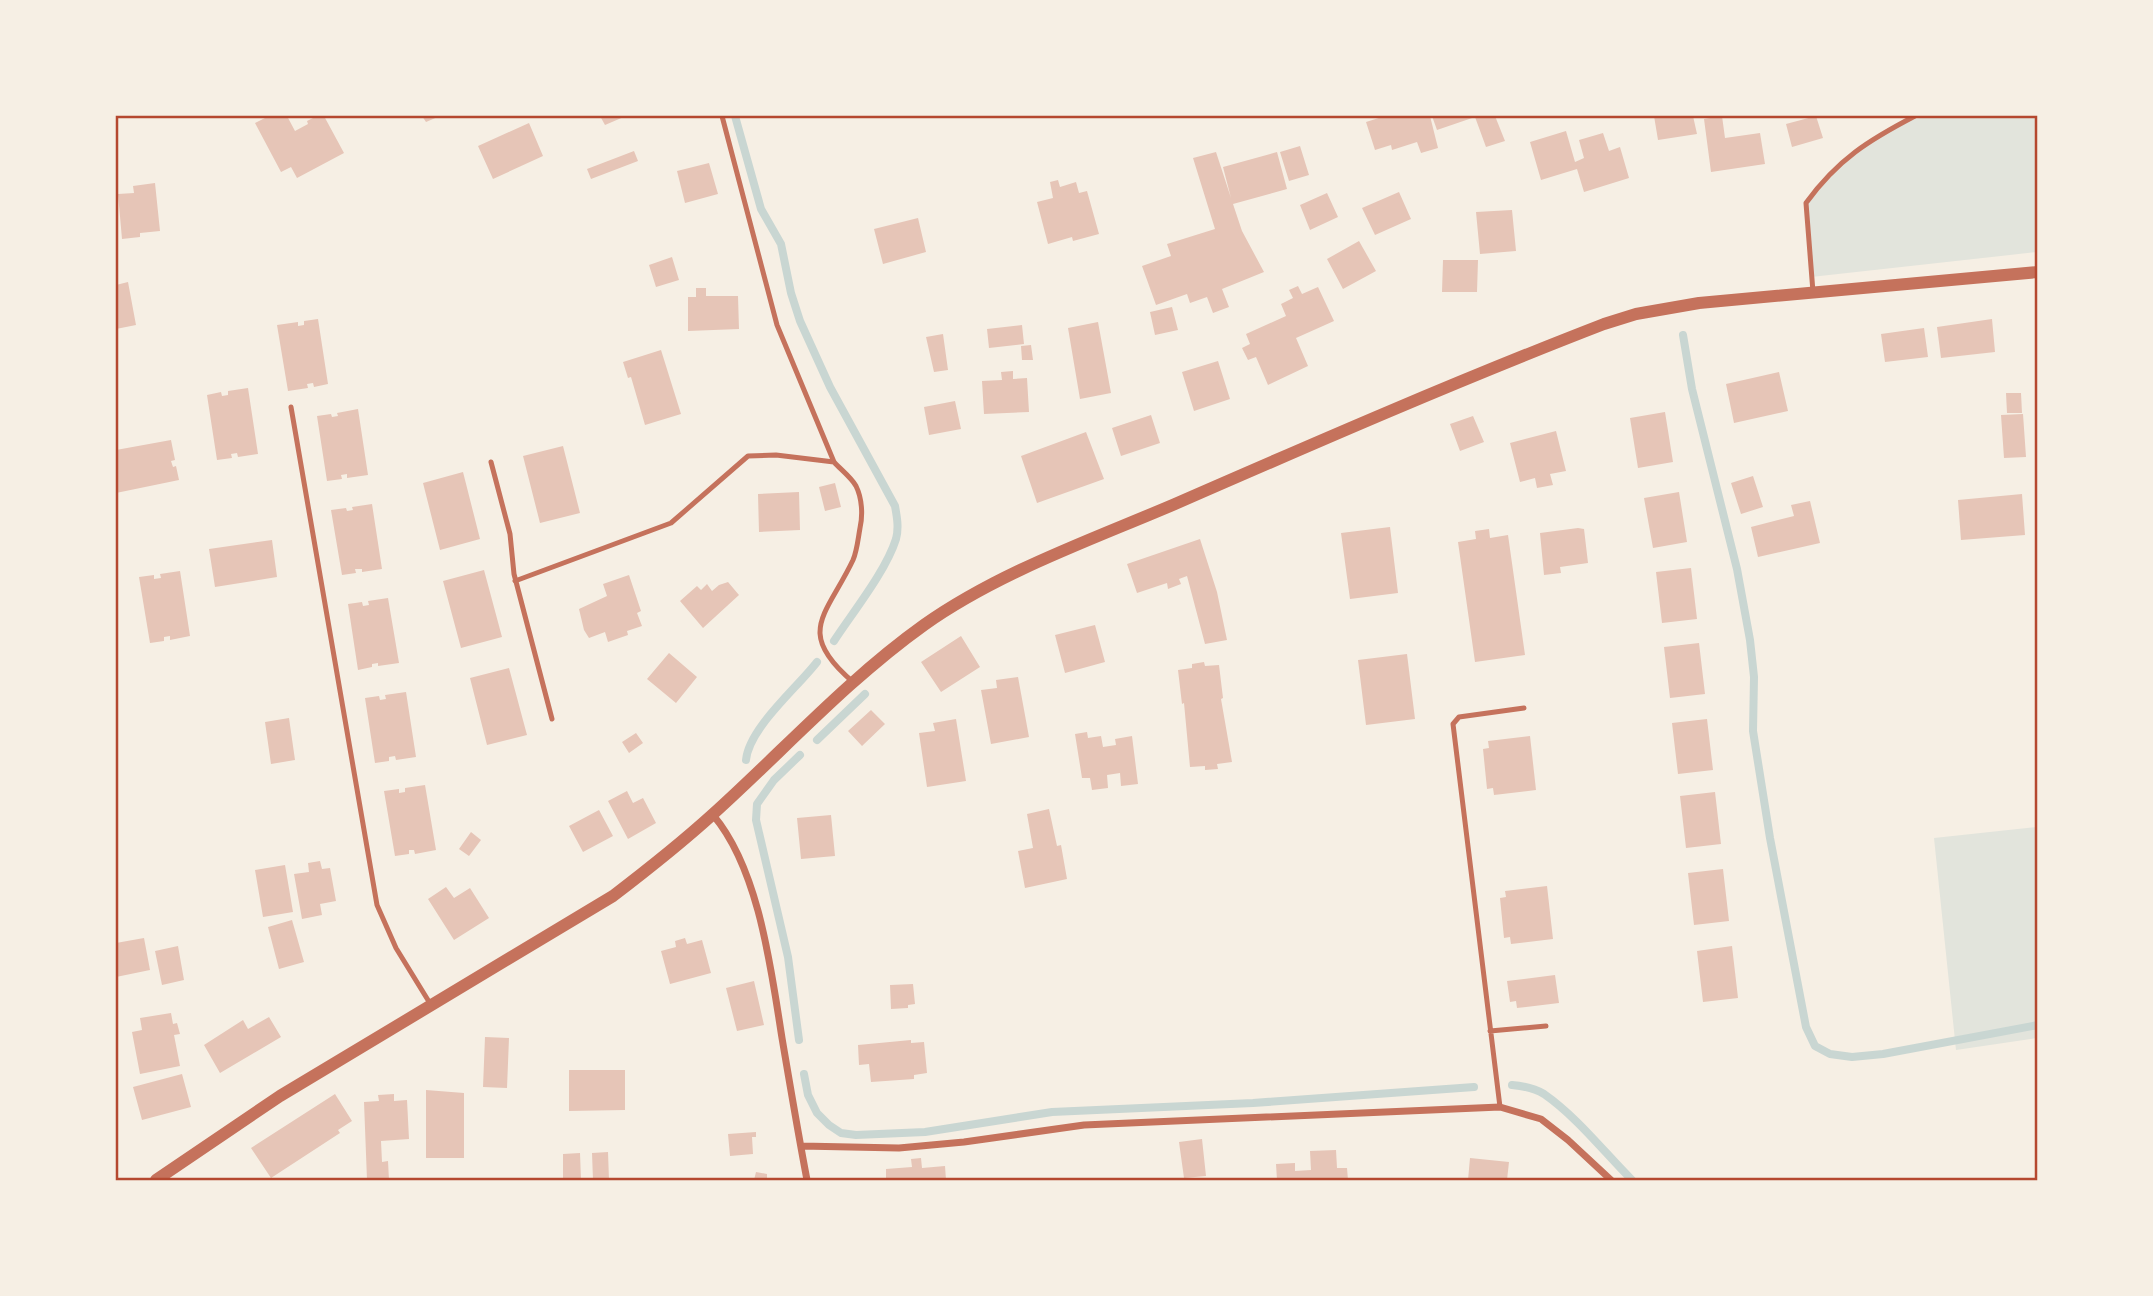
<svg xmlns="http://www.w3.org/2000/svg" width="2153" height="1296" viewBox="0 0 2153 1296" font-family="'Open Sans',sans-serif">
<rect width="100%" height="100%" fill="#f6efe4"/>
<path fill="#e2e4dc" d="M1930 116H2037V252L1811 277 1806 203 1848 157 1906 121Z
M2037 827V1038L1956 1050 1934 838Z"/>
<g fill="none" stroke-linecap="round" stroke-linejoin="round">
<path stroke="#c9d6d2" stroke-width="8" d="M735 116 761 209 781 244 791 293 800 321 830 387 895 506C897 517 899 528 896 539 886 571 853 612 834 641
M1683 335 1692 389 1737 569 1750 640 1754 677 1753 731 1770 838 1806 1027 1815 1046 1830 1054 1852 1057 1883 1054 2038 1025
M817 740 865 694
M746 760C749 728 797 688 817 662
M799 1040 788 957 756 820 757 804 774 780 800 755
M804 1074 808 1095 817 1113 829 1125 841 1133 856 1135 925 1132 1052 1112 1253 1103 1474 1087
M1512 1085C1524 1086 1534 1088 1544 1094 1577 1117 1604 1152 1632 1180"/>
</g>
<path fill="#e6c5b7" d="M269 116H287L295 131 308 124 307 121 317 116H324L344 153 297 178 291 167 281 172 255 123Z
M422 116H440L426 122Z
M600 116H626L605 125Z
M1382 116H1430L1438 148 1421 153 1417 142 1392 150 1391 145 1375 150 1366 122 1382 117Z
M1432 116H1495L1505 141 1486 147 1475 117 1437 130Z
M1654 116H1693L1697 134 1658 140Z
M1722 116 1725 138 1760 133 1765 164 1711 172 1704 119Z
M1816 116 1823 138 1792 147 1786 124Z
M529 123 543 156 493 179 478 146Z
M1566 131 1575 162 1584 158 1579 140 1603 133 1609 151 1620 147 1629 178 1584 192 1577 169 1541 180 1530 142Z
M1300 146 1309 175 1289 181 1280 152Z
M634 151 638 161 591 179 587 169Z
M1216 152 1231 198 1223 167 1277 152 1287 189 1233 204 1242 231 1264 272 1222 289 1229 307 1213 313 1207 297 1190 303 1187 294 1156 305 1142 266 1171 256 1167 244 1215 229 1193 158Z
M709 163 718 194 685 203 677 171Z
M1058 180 1060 187 1076 182 1079 193 1087 191 1099 234 1073 241 1072 237 1048 244 1037 202 1053 198 1050 182Z
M155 183 160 231 140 233V237L122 239 118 194 134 193 133 186Z
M1399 192 1411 219 1375 235 1362 208Z
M1327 193 1338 217 1310 230 1300 205Z
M1512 210 1516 251 1480 254 1476 212Z
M918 218 926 252 883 264 874 229Z
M1359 241 1376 271 1343 289 1327 259Z
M672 257 679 280 656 287 649 265Z
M1443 260H1478L1477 292H1442Z
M128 282 136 325 116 329V285Z
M1298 286 1302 294 1318 287 1334 321 1296 338 1308 366 1268 385 1256 357 1248 360 1242 348 1250 344 1246 334 1286 316 1281 304 1293 298 1289 290Z
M696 288H706V296H738L739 329 688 331V297H696Z
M1172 307 1178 330 1155 335 1150 312Z
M318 319 328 384 314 387 313 383 307 384 308 388 288 391 277 325 298 322V326L304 325V321Z
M1992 319 1995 352 1941 358 1937 327Z
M1098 322 1111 393 1080 399 1068 328Z
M1022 325 1024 344 989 348 987 329Z
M1924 328 1928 357 1885 362 1881 334Z
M943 334 948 370 934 372 926 337Z
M1031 345 1033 360H1022L1021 346Z
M661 350 681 414 645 425 631 377 628 378 623 362Z
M1218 361 1230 399 1194 411 1182 372Z
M1013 371V379L1027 378 1029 412 984 414 982 381 1002 380 1001 372Z
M1779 372 1788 411 1734 423 1726 384Z
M248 388 258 454 238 457 237 453 231 454 232 458 217 460 207 395 221 392 222 396 228 395V391Z
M2006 393H2021L2022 413H2007Z
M955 401 961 429 929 435 924 407Z
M358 409 368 475 347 478V474L341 475 342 479 327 481 317 416 331 414 332 417 338 416 337 413Z
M1665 412 1673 462 1638 468 1630 418Z
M2023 414 2026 457 2004 458 2001 415Z
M1151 415 1160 443 1121 456 1112 428Z
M1473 416 1484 442 1460 451 1450 424Z
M1556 431 1566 471 1550 474 1553 485 1537 488 1535 478 1520 482 1510 443Z
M1086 432 1104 479 1037 503 1021 456Z
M171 440 175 460 171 461 173 467 176 466 179 480 116 493V450Z
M563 446 580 513 540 523 523 456Z
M463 472 480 539 440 550 423 483Z
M1753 476 1763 507 1741 514 1731 483Z
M835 483 841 507 825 511 819 487Z
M799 492 800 530 759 532 758 494Z
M1679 492 1687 542 1653 548 1644 498Z
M2022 494 2025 535 1961 540 1958 500Z
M1810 501 1820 543 1758 557 1751 527 1794 516 1791 505Z
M372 504 382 569 362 572V569H355L356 573 342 575 331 510 346 508 347 511 353 510 352 507Z
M1390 527 1398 593 1350 599 1341 533Z
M1578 528 1584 529 1588 563 1560 567 1561 573 1544 575 1540 533Z
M1489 529 1490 538 1508 535 1525 655 1475 662 1458 542 1476 539 1475 531Z
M1200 539 1217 592 1227 640 1205 644 1187 576 1179 579 1181 584 1168 589 1167 583 1137 593 1127 564Z
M272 540 277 577 215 587 209 549Z
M1691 568 1697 619 1662 623 1656 572Z
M484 570 502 637 461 648 443 581Z
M180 571 190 636 170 640V636L164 637V641L150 643 139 577 154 575V579L161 578 160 574Z
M629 575 641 611 637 613 642 626 627 631 628 635 608 642 605 632 589 638 584 630 579 609 607 596 603 584Z
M728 582 739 595 703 628 680 601 697 586 701 590 707 584 712 591 719 585Z
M388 598 399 663 378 666V663L372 664V667L358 670 348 604 362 602 363 606 369 605 368 601Z
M1095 625 1105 662 1065 673 1055 635Z
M961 636 980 667 941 692 921 662Z
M1699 643 1705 694 1670 698 1664 647Z
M669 653 697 677 676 703 647 679Z
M1407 654 1415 719 1366 725 1358 660Z
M1204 662 1205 666 1219 665 1223 698 1221 699 1232 762 1217 764 1218 769 1205 770V766L1190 767 1184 703 1182 704 1178 670 1192 668V664Z
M509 668 527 735 487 745 470 678Z
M1018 677 1029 737 991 744 981 690 997 688 996 680Z
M406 692 416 757 396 760 395 756 389 757V761L375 763 365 698 379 696 380 700 386 699 385 695Z
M871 710 885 724 862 746 848 731Z
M289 718 295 760 271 764 265 722Z
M956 719 966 781 927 787 919 733 935 731 933 723Z
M1707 719 1713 770 1678 774 1672 723Z
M1087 732 1088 738 1101 736 1103 747 1116 745 1115 739 1132 736 1138 784 1121 786 1120 773 1107 775 1108 788 1092 790 1090 778H1082L1075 734Z
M636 733 643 743 629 753 622 742Z
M1530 736 1536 790 1494 795 1493 788 1487 789 1483 749 1489 748 1488 741Z
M425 785 436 850 415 854 414 850H409V854L395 856 384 791 399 789V793L405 792V788Z
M627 791 633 803 643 798 656 823 628 839 608 801Z
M1715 792 1721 844 1686 848 1680 796Z
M1049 809 1057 846 1061 845 1067 879 1025 888 1018 851 1033 848 1027 814Z
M599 810 613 836 583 852 569 826Z
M831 815 835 856 801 859 797 818Z
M471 832 481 840 469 856 459 849Z
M320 861 322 869 330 868 336 901 320 904 322 915 302 919 294 874 309 872 308 863Z
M285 865 293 912 263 917 255 870Z
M1723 869 1729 921 1694 925 1688 873Z
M1547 886 1553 939 1511 944 1510 937 1504 938 1500 898 1506 897 1505 891Z
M446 887 454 898 470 888 489 918 454 940 428 899Z
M292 920 304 962 279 969 268 927Z
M144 938 150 970 116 977V943Z
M685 938 687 944 702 940 711 973 670 984 661 951 676 947 675 941Z
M178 946 184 980 162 985 155 951Z
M1732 946 1738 998 1703 1002 1697 951Z
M1555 975 1559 1003 1517 1008 1516 1001 1510 1002 1507 981Z
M754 981 764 1025 737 1031 726 988Z
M913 984 915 1004 908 1005V1008L891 1009 890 985Z
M171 1013 173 1024 177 1023 180 1034 174 1035 180 1066 140 1074 132 1032 142 1030 140 1018Z
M269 1017 281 1037 220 1073 204 1045 243 1020 248 1029Z
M485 1037 509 1038 507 1088 483 1087Z
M911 1040V1043L924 1042 927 1073 914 1075V1079L871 1082 869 1064 859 1065 858 1045Z
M569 1070H625V1110L569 1111Z
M182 1074 191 1107 142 1120 133 1087Z
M426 1090 464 1093V1158H426Z
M335 1094 352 1121 338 1130 340 1133 271 1178 251 1148Z
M394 1094V1101L407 1100 409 1139 381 1141 382 1162 388 1161 389 1180H367L364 1102 379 1101 378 1095Z
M756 1132V1137H752L753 1154 730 1156 728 1134Z
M1202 1139 1206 1176 1184 1178 1179 1142Z
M1336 1150 1337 1168H1347L1348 1180H1277L1276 1164 1295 1163V1171L1311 1170 1310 1151Z
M608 1152 609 1180H593L592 1153Z
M580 1153 581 1180H563V1154Z
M921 1158 922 1168 945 1166 946 1180H886V1169L912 1167 911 1159Z
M1470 1158 1509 1162 1507 1180H1468Z
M756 1172 767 1174V1180H754Z"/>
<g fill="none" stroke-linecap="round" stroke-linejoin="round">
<path stroke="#c5725c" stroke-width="5" d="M722 116 777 325 834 462
M1813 292 1806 203C1838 159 1869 140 1915 116
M291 407 377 905 396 948 431 1005
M491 462 510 534 514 574 552 719
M515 581 671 523 748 456 776 455 834 462C840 469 851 477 856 486 862 498 863 515 860 528 858 539 857 551 853 560 827 615 794 632 853 682
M1490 1031 1546 1026
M1500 1107 1453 724 1459 717 1524 708"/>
<path stroke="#c5725c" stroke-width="7" d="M713 815C759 869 771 969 782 1038 790 1085 798 1133 807 1180
M801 1146 899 1148 964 1142 1084 1125 1500 1107 1541 1119 1568 1140 1611 1180"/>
<path stroke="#c5725c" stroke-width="12" d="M156 1180 280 1096 613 896C647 870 680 844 712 815 782 752 847 680 924 625 999 572 1091 540 1175 504 1317 442 1459 380 1604 324L1636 314 1699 303 2038 272"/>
</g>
<rect width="2153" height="1296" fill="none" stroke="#f6efe4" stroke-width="234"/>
<rect x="117" y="117" width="1919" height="1062" fill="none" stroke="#b5482f" stroke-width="2.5"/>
</svg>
